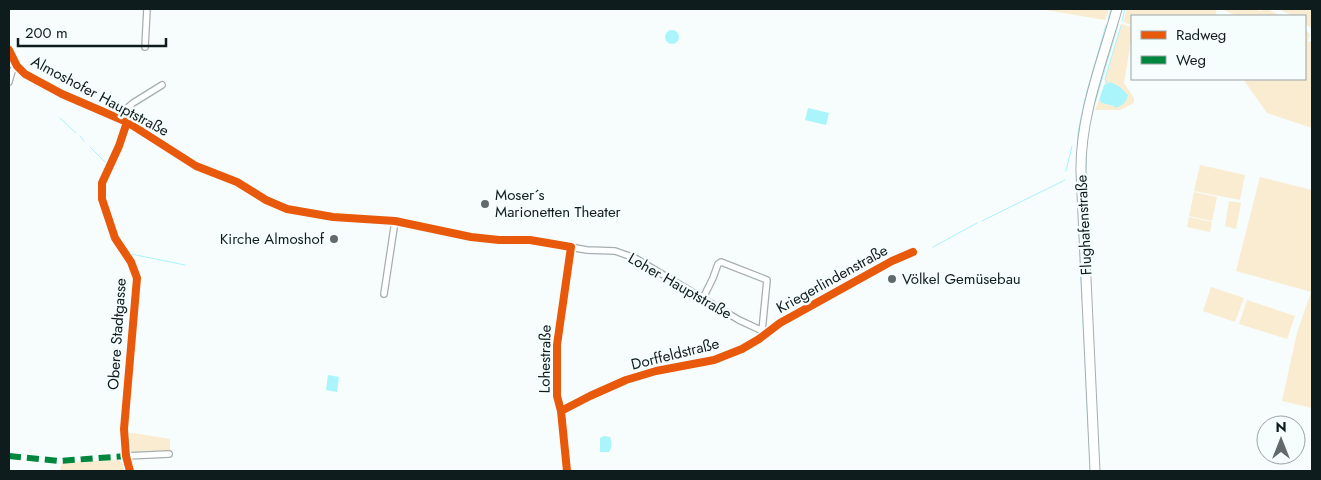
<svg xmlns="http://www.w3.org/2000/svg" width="1321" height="480" viewBox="0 0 1321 480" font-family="Jost,sans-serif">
<rect width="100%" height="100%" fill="#f7fcfc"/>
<path fill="#faecd0" d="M1040 9H1109L1105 20Z
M1127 9H1217L1215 16H1132V25L1123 22Z
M1222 9H1255L1260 11 1267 9 1281 16H1237Z
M1278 9H1312V29L1305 23V16H1294Z
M1121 24 1132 27V35L1124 83 1134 98V103L1120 110H1095L1099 100 1102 103 1114 106 1107 83 1104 85Z
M1305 30 1310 34 1308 41 1312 42V128L1267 113 1243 79H1305Z
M1200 165 1245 175 1240 200 1194 191Z
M1260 177 1312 190V408L1282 401 1297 333 1311 292 1236 271Z
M1194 192 1217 197 1212 221 1189 216Z
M1229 201 1241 203 1236 229 1225 226Z
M1189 217 1212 222 1210 232 1187 227Z
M1211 287 1244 298 1235 322 1203 311Z
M1247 300 1295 316 1287 339 1239 324Z
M126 432 170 439V453L129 454Z
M111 460H119L128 471H60L62 462Z"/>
<path fill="#aaf4fc" d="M665 37a7 7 0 1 1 14 0a7 7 0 1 1-14 0Z
M1111 82 1120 87 1128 95C1126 103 1123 105 1115 108L1114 106 1102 103 1099 100 1104 85Z
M808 108 829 113 826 125 805 120Z
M328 375 339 377 337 392 326 390Z
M604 436 610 437C612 442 612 448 609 452H600V438Z"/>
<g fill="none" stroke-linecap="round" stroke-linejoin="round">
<path stroke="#aaf4fc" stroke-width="1" d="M1122 10V9
M1108 19 1111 9
M1122 21 1125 9
M1107 83 1105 79 1121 26
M1086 95 1106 25
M1095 103 1118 25
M1092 115 1094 107
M60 118 76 133
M80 136 84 141
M90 147 107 164
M1077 168 1078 133 1085 99
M1086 169V147
M1066 171 1072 146
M1087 173 1088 195
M106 200 105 186 110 174
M982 221 1065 180
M113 223 124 247
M1079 232 1082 301
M933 247 977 223
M131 254 185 265
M1083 319 1087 400
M1087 403 1088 428"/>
<g stroke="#a6aeaf" stroke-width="8">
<path id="street" d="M145 47 147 9
M9 50 17 66 25 74 62 94 127 122 196 166 237 182 266 200 287 209 333 217 395 221 471 237 499 240H530L587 250 615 251 635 258 739 320 767 333
M9 82 12 71 17 66
M122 119 127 108 133 103 162 85
M127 122 119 146 102 183V199L115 238 131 262 137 278 124 429 126 456 130 471
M384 294 395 221
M703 298 713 278 718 264 721 262 767 280 762 331
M561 411 590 396 626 380 656 371 714 360 742 349 759 339 780 323 892 261 913 252
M126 456 169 454
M567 471 561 411 557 396V345L571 247"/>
</g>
<g stroke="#a6aeaf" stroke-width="11">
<path id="secondary" d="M1095 471 1081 172C1080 116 1102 62 1117 9"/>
</g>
<use href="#street" stroke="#feffff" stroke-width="5.5"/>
<use href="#secondary" stroke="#feffff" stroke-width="9"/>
<path stroke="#00873e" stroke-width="6" stroke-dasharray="12 6" stroke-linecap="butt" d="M9 456 59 461 126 456"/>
<g stroke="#f6fdfd" stroke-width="11">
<path id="cycleway" d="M9 50 17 66 25 74 62 94 127 122 196 166 237 182 266 200 287 209 333 217 395 221 471 237 499 240H530L571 247 557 345V396L561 411 567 471
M127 122 119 146 102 183V199L115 238 131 262 137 278 124 429 126 456 130 471
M561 411 590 396 626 380 656 371 714 360 742 349 759 339 780 323 892 261 913 252"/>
</g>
<use href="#cycleway" stroke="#e8590c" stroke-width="8"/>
</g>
<g fill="#606a6c" stroke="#f6fdfd" stroke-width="2">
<circle cx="485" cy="204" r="5"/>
<circle cx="334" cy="239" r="5"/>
<circle cx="892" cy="279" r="5"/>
</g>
<g text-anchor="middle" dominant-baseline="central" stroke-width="5" stroke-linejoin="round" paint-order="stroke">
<g font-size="15" fill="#0f1c1e" stroke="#f6fdfd">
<text transform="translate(100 96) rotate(28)">Almoshofer Hauptstraße</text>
<text transform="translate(1084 225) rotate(-93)">Flughafenstraße</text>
<text transform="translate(832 279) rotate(-29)">Kriegerlindenstraße</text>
<text transform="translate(680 286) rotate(30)">Loher Hauptstraße</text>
<text transform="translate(117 334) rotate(-86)">Obere Stadtgasse</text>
<text transform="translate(675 354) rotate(-14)">Dorffeldstraße</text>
<text transform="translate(545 359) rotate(-89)">Lohestraße</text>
</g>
<g font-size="15" fill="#0f1c1e" stroke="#f6fdfd" text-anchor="start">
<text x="495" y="195">Moser´s<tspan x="495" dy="17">Marionetten Theater</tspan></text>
<text x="324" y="239" text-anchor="end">Kirche Almoshof</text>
<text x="902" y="279">Völkel Gemüsebau</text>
</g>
</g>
<rect width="1321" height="480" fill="none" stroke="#0f1c1e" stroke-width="20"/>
<rect x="1131" y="15" width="175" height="65" fill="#f6fdfd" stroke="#9aa3a4"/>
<rect x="1141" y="31" width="25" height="8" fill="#e8590c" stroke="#9aa3a4"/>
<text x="1176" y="40" font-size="15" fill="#0f1c1e">Radweg</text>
<rect x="1141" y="56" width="25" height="8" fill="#00873e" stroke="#9aa3a4"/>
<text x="1176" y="65" font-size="15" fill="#0f1c1e">Weg</text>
<g transform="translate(1281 440)"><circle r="24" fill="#f6fdfd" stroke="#9aa3a4"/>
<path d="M0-4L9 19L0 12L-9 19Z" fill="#606a6c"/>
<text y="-8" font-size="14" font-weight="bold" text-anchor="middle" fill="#0f1c1e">N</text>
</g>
<path d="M18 38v8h148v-8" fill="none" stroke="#0f1c1e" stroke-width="2.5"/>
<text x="25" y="38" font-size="15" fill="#0f1c1e" stroke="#f6fdfd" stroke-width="4" paint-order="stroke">200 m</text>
</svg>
